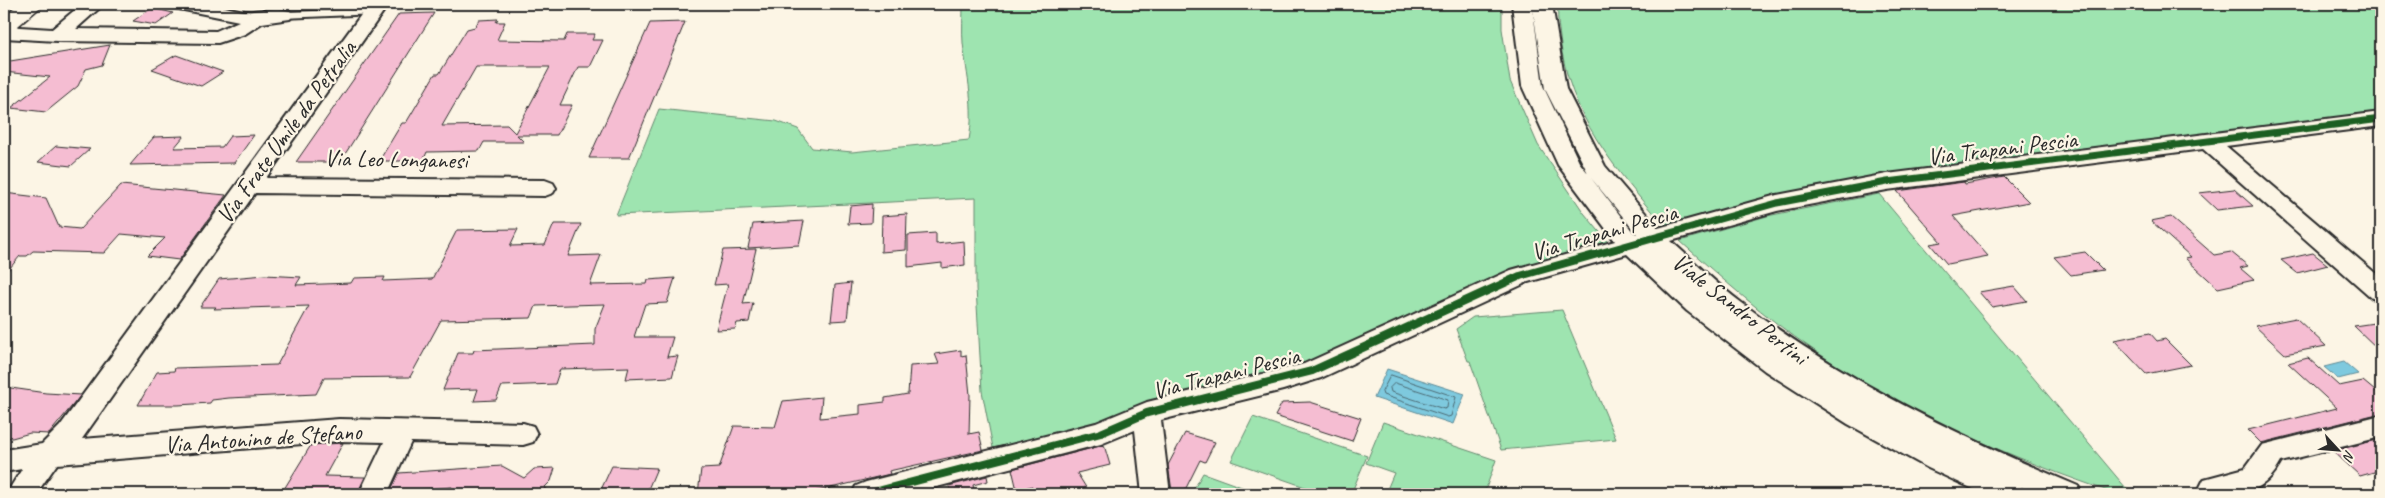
<svg xmlns="http://www.w3.org/2000/svg" width="2385" height="498" viewBox="0 0 2385 498" font-family="Caveat,sans-serif">
<rect width="100%" height="100%" fill="#fcf5e5"/>
<filter id="ink" filterUnits="userSpaceOnUse"><feTurbulence type="fractalNoise" baseFrequency=".02" numOctaves="2"/><feDisplacementMap in="SourceGraphic" scale="10" xChannelSelector="R" yChannelSelector="G"/><feConvolveMatrix kernelMatrix="1 2 1 2 8 2 1 2 1" color-interpolation-filters="sRGB"/></filter>
<g filter="url(#ink)">
<path fill="#9ee4b0" stroke="#64886e" d="M963 4H1502V29L1510 81 1538 145 1584 213 1608 242 1494 278 1302 366 994 453 982 391 976 288V198L616 215 659 109 776 121 798 129 812 148 852 152 969 140C975 106 967 77 963 43 962 30 963 17 963 4Z
M1559 4H2381V113L2170 139 1668 227 1663 225C1615 169 1568 114 1560 38 1559 27 1556 15 1559 4Z
M1879 194 2131 494H2117C2011 458 1904 413 1812 349 1765 317 1722 279 1680 241L1767 216Z
M1562 310 1616 439 1501 450 1470 361H1468L1456 329 1473 317Z
M1253 417 1367 456 1351 494H1325L1231 461Z
M1383 422 1496 460 1484 494H1385L1394 473 1366 463Z
M1203 473 1261 494H1191Z"/>
<path fill="#7ec9de" stroke="#5d8a96" d="M2344 362 2358 374 2338 379 2324 367Z
M1387 369 1465 394 1453 424 1374 398Z"/>
<g fill="none" stroke-linecap="round" stroke-linejoin="round">
<path stroke="#4c6a73" stroke-width="1" d="M1391 375 1456 397 1451 416 1448 417 1383 395 1382 392Z
M1395 383 1448 400 1447 408 1444 409 1391 392 1390 388Z"/>
</g>
<path fill="#f5bdd2" stroke="#2b2b2b" fill-rule="evenodd" d="M152 8 173 13 156 25 133 21Z
M434 13 340 162H296L399 14Z
M498 19 496 22H505L497 40 564 41 567 34H595L592 40H603L590 67H578L560 105H572L557 135H517L524 142H484L479 151 427 152 423 161H379L402 123H406L435 74H439L467 29 475 27 479 20ZM476 67H550L515 133 507 125 442 126Z
M685 22 629 158H589L650 23Z
M110 45 102 65 86 69 78 86 46 112 11 108 50 77 4 72V62Z
M176 55 223 72 201 86 152 69Z
M254 135 234 163 130 165 154 137 184 136 174 148 222 147 230 136Z
M56 146 90 149 71 166 38 162Z
M2004 177 2029 202 1953 216 1988 256 1947 264 1930 244 1941 242 1897 191 1964 182 1965 184Z
M121 185 226 195 179 260 147 256 165 238 121 234 104 253 33 251 27 256H20L4 275V193L46 198 59 227 80 229Z
M2234 189 2253 206 2217 210 2199 193Z
M872 204 871 223 848 224 850 206Z
M907 214 906 250 881 252 882 216Z
M2171 217 2214 255 2231 252 2248 266 2240 268 2254 280 2218 288 2185 258 2191 257 2151 221Z
M804 221 799 245 748 248 753 224Z
M554 224H581L568 256 601 255 590 285 647 284 648 280 675 278 667 303 645 304 634 337H673L667 357 678 356 672 377 626 379 629 367 560 369 555 384 502 386 496 400 474 401 478 389 443 390 458 353H473L474 350 595 345V329L605 304 536 306 531 318 441 320 410 377 324 378 316 394 229 398 212 400 210 403 178 405H138L157 372 174 371 175 368 277 365 309 306 214 309 216 307H200L219 279 265 275 301 277 296 285 351 283 354 278 385 277 383 281 432 279 457 230 518 229 510 246 545 245Z
M936 233V244L964 241 965 265 942 268V263L908 267V235Z
M756 249 743 304 753 303 749 322 737 323 735 329 716 330 728 284 714 285 723 250Z
M2085 252 2103 270 2071 275 2054 257Z
M2313 253 2328 265 2297 273 2281 260Z
M851 283 847 320 831 321 835 285Z
M2014 286 2027 301 1992 307 1979 292Z
M2296 318 2326 346 2285 354 2255 326Z
M2381 322V352L2354 326Z
M2150 333 2157 341 2165 339 2191 365 2146 374 2114 340Z
M961 350V356L966 355 970 395 969 434 979 432 983 450 889 471 890 474 805 494H698L701 469 719 468 734 426 775 427 783 401 822 397 820 418 860 414V405L885 402V398L908 394 910 366 939 364 935 354Z
M2308 358 2339 386 2363 381 2381 396V413L2261 443 2248 430 2337 408 2288 363Z
M4 387 46 393 81 395 49 434 30 433 12 438 4 437Z
M1310 402 1361 418 1352 441 1275 416 1282 403Z
M1185 433 1215 442 1205 462 1200 460 1185 490 1172 491 1168 465Z
M2381 439V470L2360 476 2333 451Z
M343 443 325 476 365 477 357 494H281L311 445Z
M1104 445 1110 465 1077 473 1090 494H1034L1032 486 1017 490 1012 469Z
M502 466 524 478 534 469 555 468 551 481 544 488 554 494H450L452 487 390 492 399 473Z
M612 466 657 468 646 494H599Z
M987 476 988 481 973 485 974 490 951 494 949 486Z"/>
<g fill="none" stroke-linecap="round" stroke-linejoin="round">
<g stroke="#2b2b2b" stroke-width="4">
<path id="service" d="M373 9 377 10V14L283 18 278 15 283 12Z"/>
</g>
<g stroke="#2b2b2b" stroke-width="4">
<path id="minor" d="M82 4H104L76 29 216 31 239 21 174 8 171 4C184 4 198 3 210 4 223 5 241 13 253 11 264 10 277 8 290 11L293 15 290 19 262 23 245 34 218 43 57 41 4 38V26L52 29Z
M1512 4H1532L1543 86 1579 162 1588 173 1545 89 1532 4H1552L1566 89 1605 166 1658 228 1777 195 1887 174 2381 112V126L2226 146 2381 278V301L2372 298 2203 149 1887 190 1777 211 1671 241C1695 262 1717 285 1742 303 1845 381 1960 437 2078 486L2082 494H2039L2021 487 2025 494H1984L1928 468 1848 424 1765 371 1687 311 1627 254 1528 282 1321 378 1283 390 1161 420 1170 494H1142L1135 430 1101 444 910 494H852L856 486 866 482 1096 423 1147 402 1304 364 1511 270 1615 241 1558 165 1522 86ZM1591 178 1637 234 1633 232Z
M373 6 380 8 383 12 266 178 545 180 553 183 556 188 553 193 545 196 255 193 82 439 339 419 523 423 533 426 537 434 533 442 523 445 411 442 387 494H359L384 442 339 441 57 464 36 494H6L22 469 4 472V450L42 444 60 426 366 8Z
M2381 415V437L2281 462C2262 497 2239 494 2204 494L2200 487 2204 479 2245 468 2262 445Z"/>
</g>
<g stroke="#2b2b2b" stroke-width="3">
<path id="tertiary" d="M19 4H44L12 31 4 33V15Z"/>
</g>
<use href="#service" fill="#fcf5e5" fill-rule="evenodd"/>
<use href="#minor" fill="#fcf5e5" fill-rule="evenodd"/>
<use href="#tertiary" fill="#fcf5e5" fill-rule="evenodd"/>
<g stroke="#fcf5e5" stroke-width="9">
<path id="cycleway-far1" d="M1695 226 1777 203 1887 182 2381 119"/>
</g>
<g stroke="#fcf5e5" stroke-width="11">
<path id="cycleway" d="M866 494 1101 433 1147 413 1312 371 1520 276 1700 225"/>
</g>
<use href="#cycleway-far1" stroke="#1b5e20" stroke-width="7"/>
<use href="#cycleway" stroke="#1b5e20" stroke-width="8"/>
</g>
</g>
<g text-anchor="middle" dominant-baseline="central" stroke-width="4.5" stroke-linejoin="round" paint-order="stroke">
<g font-size="24" fill="#2b2b2b" stroke="#fcf5e5">
<text transform="translate(286 132) rotate(-54)">Via Frate Umile da Petralia</text>
<text transform="translate(2002 148) rotate(-7)">Via Trapani Pescia</text>
<text transform="translate(396 159) rotate(1)">Via Leo Longanesi</text>
<text transform="translate(1604 232) rotate(-16)">Via Trapani Pescia</text>
<text transform="translate(1740 309) rotate(38)">Viale Sandro Pertini</text>
<text transform="translate(1226 373) rotate(-14)">Via Trapani Pescia</text>
<text transform="translate(263 438) rotate(-4)">Via Antonino de Stefano</text>
</g>
</g>
<rect width="2385" height="498" fill="none" stroke="#fcf5e5" stroke-width="20"/>
<rect x="10" y="10" width="2365" height="478" fill="none" stroke="#2b2b2b" stroke-width="2" filter="url(#ink)"/>
<g transform="translate(2338 450) rotate(116)" stroke="#fcf5e5" stroke-width="4" paint-order="stroke">
<path d="M0-4L9 19L0 12L-9 19Z" fill="#2b2b2b"/>
<text y="-8" font-size="14" font-weight="bold" text-anchor="middle" fill="#2b2b2b">N</text>
</g>
</svg>
